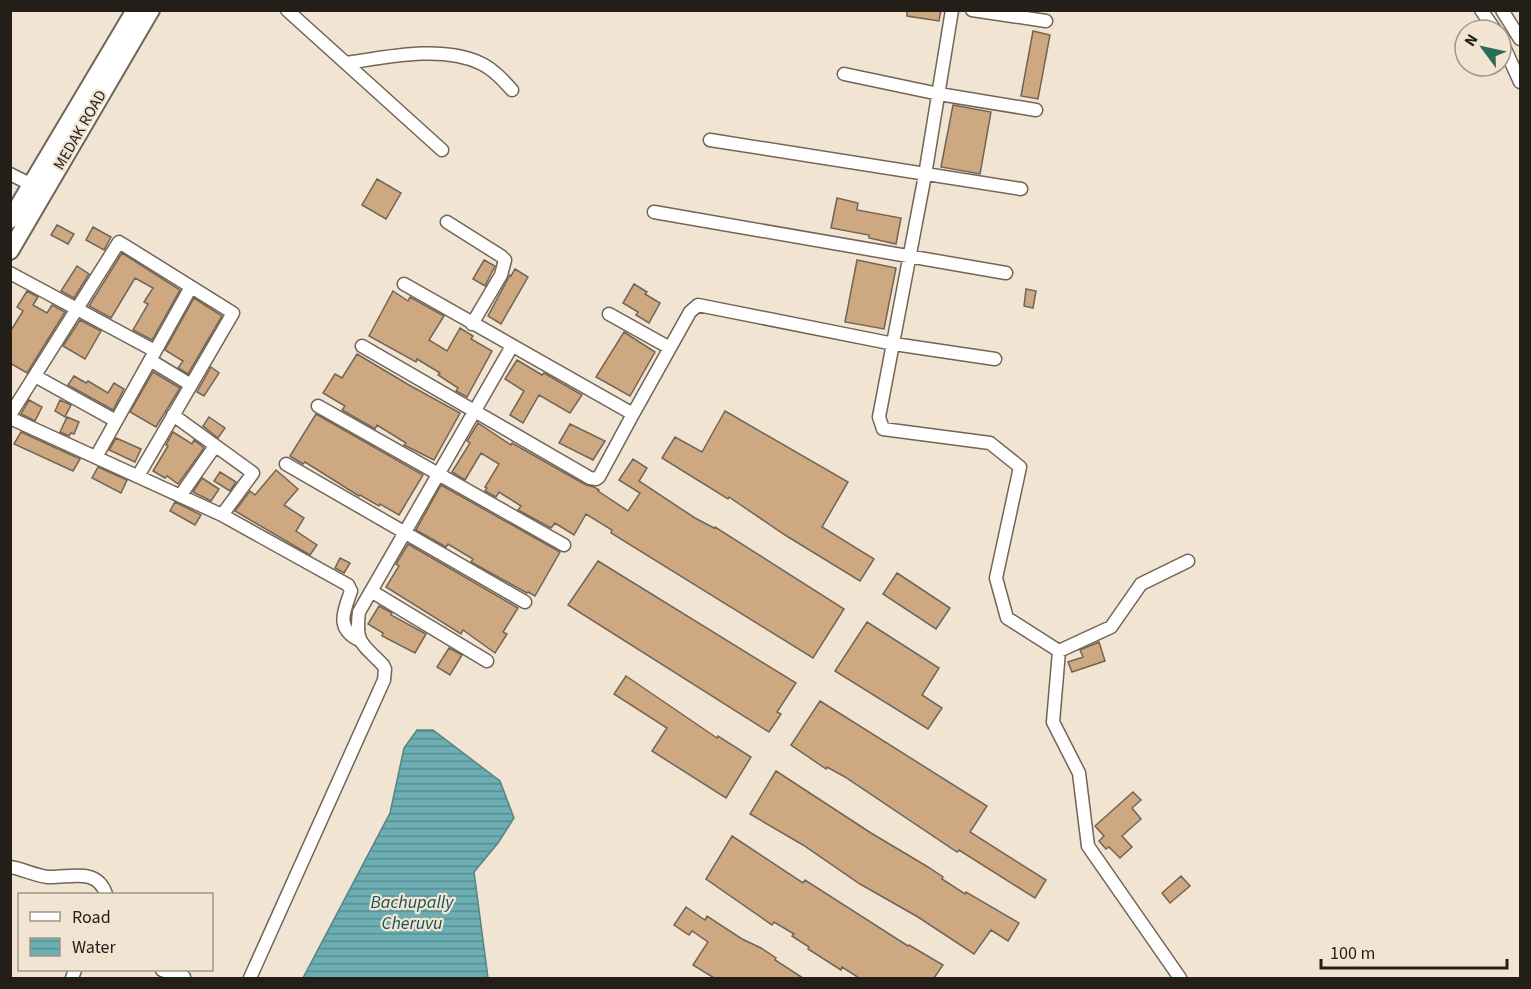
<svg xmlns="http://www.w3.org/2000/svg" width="1531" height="989" viewBox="0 0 1531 989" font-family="'Source Sans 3',sans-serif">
<defs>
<pattern id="water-rules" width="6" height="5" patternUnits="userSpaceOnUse" patternTransform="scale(1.5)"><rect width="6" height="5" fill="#6caeb3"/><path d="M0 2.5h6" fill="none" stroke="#588d91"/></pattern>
</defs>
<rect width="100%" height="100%" fill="#f1e4d3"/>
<path fill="url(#water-rules)" stroke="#568384" stroke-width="1.5" d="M417 730H433L500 781 514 818 498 843 474 872 488 978H303L390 813 404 748Z"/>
<path fill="#cda881" stroke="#726456" stroke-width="1.5" d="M907 10H941L939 21 907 16Z
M1033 31 1050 35 1038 99 1021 96Z
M953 105 991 112 980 174 941 167Z
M377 179 401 193 386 219 362 205Z
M837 198 858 203 857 210 901 218 896 244 869 238V235L831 228Z
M57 225 74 234 68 244 51 235Z
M93 227 111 237 104 250 86 240Z
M122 253 180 290 152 340 133 330 148 304 144 302 153 288 135 278 111 318 89 306Z
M484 260 495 266 485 286 473 279Z
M857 260 896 268 884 329 845 322Z
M77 266 89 274 74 298 61 291Z
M515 269 528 277 501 324 488 316 510 275 511 276Z
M634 284 647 292 645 294 660 303 649 323 636 315 638 312 623 303Z
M1026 289 1036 291 1033 308 1024 306Z
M27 291 38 297 33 305 47 313 52 305 65 312 27 373 10 363V332L23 311 17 307Z
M393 291 408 301 410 297 444 316 429 340 447 351 460 328 473 336 471 339 492 351 467 397 456 391 458 388 438 375 440 373 417 359 416 362 369 336Z
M194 298 222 316 188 374 178 368 183 361 165 350Z
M80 320 101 331 85 359 63 346Z
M624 332 655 352 630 396 596 377Z
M357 354 409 385 460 413 434 460 404 445 406 443 377 425 375 429 342 410 345 406 323 393 335 374 342 378Z
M517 360 542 375 544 373 582 395 570 413 539 395 523 423 510 415 524 391 505 379Z
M211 367 219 373 204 396 197 392Z
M153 372 180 388 156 427 130 412Z
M74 376 86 383 88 381 108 393 114 383 124 389 113 410 68 385Z
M29 400 42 407 35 421 21 414Z
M60 400 71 405 65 417 55 411Z
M725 411 848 482 822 527 874 559 860 581 785 535 729 497 728 499 662 458 675 437 702 452Z
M316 414 423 475 399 515 380 504 379 506 360 495 359 496 305 462 303 464 290 456Z
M67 417 79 422 74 434 71 433 69 436 60 432Z
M209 417 225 428 218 438 203 426Z
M478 423 511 445 512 443 586 485 594 487 599 490 598 491 628 511 640 493 619 480 633 459 647 468 639 481 695 518 714 528 715 527 844 609 813 658 611 533 612 530 586 514 574 535 555 523 551 528 518 510 521 506 499 492 496 497 485 491 487 488 485 487 499 464 481 453 465 480 452 472 470 443 467 441Z
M570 424 605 441 593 460 559 443Z
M21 432 80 459 73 471 14 444Z
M173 432 192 444 194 440 204 448 178 484 167 476 165 478 153 471 168 446 166 445Z
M116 438 141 449 135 462 109 450Z
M98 467 127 480 121 493 92 478Z
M276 470 298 489 284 505 304 518 296 531 317 545 310 555 235 511 250 491 255 495Z
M220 472 236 482 230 491 214 481Z
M202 478 219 489 211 501 193 492Z
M441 485 560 552 535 596 528 592 527 593 471 562 473 559 448 544 446 547 416 530Z
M175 502 201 515 195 525 170 511Z
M408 544 518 608 503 632 507 634 495 653 463 630 461 634 386 587 399 566 396 564Z
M340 558 350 563 344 573 335 568Z
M598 561 796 683 777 712 781 714 769 732 568 605Z
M897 573 950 608 936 629 883 594Z
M379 606 392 613 391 615 426 634 415 653 382 636 383 633 368 624Z
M867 622 939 668 922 695 942 708 928 729 835 671Z
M1099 642 1105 661 1072 672 1068 662 1083 657 1080 650Z
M449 648 462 655 450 675 437 667Z
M626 676 717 738 718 736 751 757 726 798 652 751 667 728 614 694Z
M820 701 987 806 970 832 1046 880 1035 898 959 850 957 852 845 777 827 767 826 769 791 745Z
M776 771 871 833 928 867 943 877 942 879 965 894 966 892 1019 923 1008 941 991 930 974 954 918 917 860 884 803 845 750 814Z
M1133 792 1141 800 1132 808 1141 819 1122 836 1132 847 1120 858 1109 847 1106 849 1099 841 1104 836 1095 826Z
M732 836 803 883 805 880 908 946 909 945 943 965 934 978H859L842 967 841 970 808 949 809 947 792 936 794 934 774 922 772 925 706 879Z
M1181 876 1190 886 1170 903 1162 893Z
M686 907 705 920 707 916 742 939 761 948 776 958 775 960 803 978H714L693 965 708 942 692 931 689 935 674 925Z"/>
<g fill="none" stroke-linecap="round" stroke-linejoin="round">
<g stroke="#706556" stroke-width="15">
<path id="minor" d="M287 10 442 150
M952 10 925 175 879 417 883 429 990 443 1020 467 996 578 1007 618 1059 651
M972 10 1046 21
M1481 10 1495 30
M1502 10 1520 39
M1501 40 1520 82
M347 63C387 57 442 45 480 63 493 69 503 80 512 90
M844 74 939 94 1036 110
M710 140 1021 189
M10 174 32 185
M654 212 1006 273
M447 222 501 256 505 260 501 275 472 324
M10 273 155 351
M404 284 633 414 690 312 698 305 894 344 995 359
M609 314 670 348
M362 346 590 478 596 479 599 477 633 414
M150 360 191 385
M35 376 116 421
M318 406 564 545
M10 415 119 242 233 313 138 476
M173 415 253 473 222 515
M10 418 222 515 348 585 351 591C344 611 335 628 359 640
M96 457 191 287
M286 464 525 602
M180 496 215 446
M371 591 487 661
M10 867C23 869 36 876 48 877 70 878 97 867 106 894
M162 970 184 977
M72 978 75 970
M250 978 384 680 385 669 383 665C362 643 355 644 359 612L512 346
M1180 978 1088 846 1079 773 1053 722 1059 651 1111 627 1141 584 1188 561"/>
</g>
<g stroke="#706556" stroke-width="20">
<path id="major" d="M10 220 135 10
M10 251 151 10"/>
</g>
<use href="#minor" stroke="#fff" stroke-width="12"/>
<use href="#major" stroke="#fff" stroke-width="16"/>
</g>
<g text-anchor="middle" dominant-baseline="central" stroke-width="4.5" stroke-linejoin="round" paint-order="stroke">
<g font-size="16" fill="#231e18" stroke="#f1e4d3">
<text transform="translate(80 130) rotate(-60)">MEDAK ROAD</text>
</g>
<g font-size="18" font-style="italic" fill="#175155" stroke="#f1e4d3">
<text x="412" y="902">Bachupally<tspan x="412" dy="21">Cheruvu</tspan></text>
</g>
</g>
<rect width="1531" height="989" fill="none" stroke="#231e18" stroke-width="24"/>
<rect x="18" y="893" width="195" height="78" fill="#f1e4d3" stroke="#9f9588" stroke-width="1.5"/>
<rect x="30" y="912" width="30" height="9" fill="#ffffff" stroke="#9f9588" stroke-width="1.5"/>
<text x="72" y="923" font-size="18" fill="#231e18">Road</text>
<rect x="30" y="938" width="30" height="18" fill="url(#water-rules)" stroke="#9f9588" stroke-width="1.5"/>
<text x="72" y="953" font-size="18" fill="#231e18">Water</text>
<g transform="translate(1483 48) rotate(303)"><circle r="28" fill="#f1e4d3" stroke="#9f9588" stroke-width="1.5"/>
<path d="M0-4.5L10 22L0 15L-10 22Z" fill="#2c6b58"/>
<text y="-9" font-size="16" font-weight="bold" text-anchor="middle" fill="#231e18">N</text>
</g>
<path d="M1321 959v9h186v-9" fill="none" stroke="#231e18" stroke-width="3"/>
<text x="1330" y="959" font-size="18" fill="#231e18" stroke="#f1e4d3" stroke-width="4.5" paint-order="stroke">100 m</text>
</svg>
